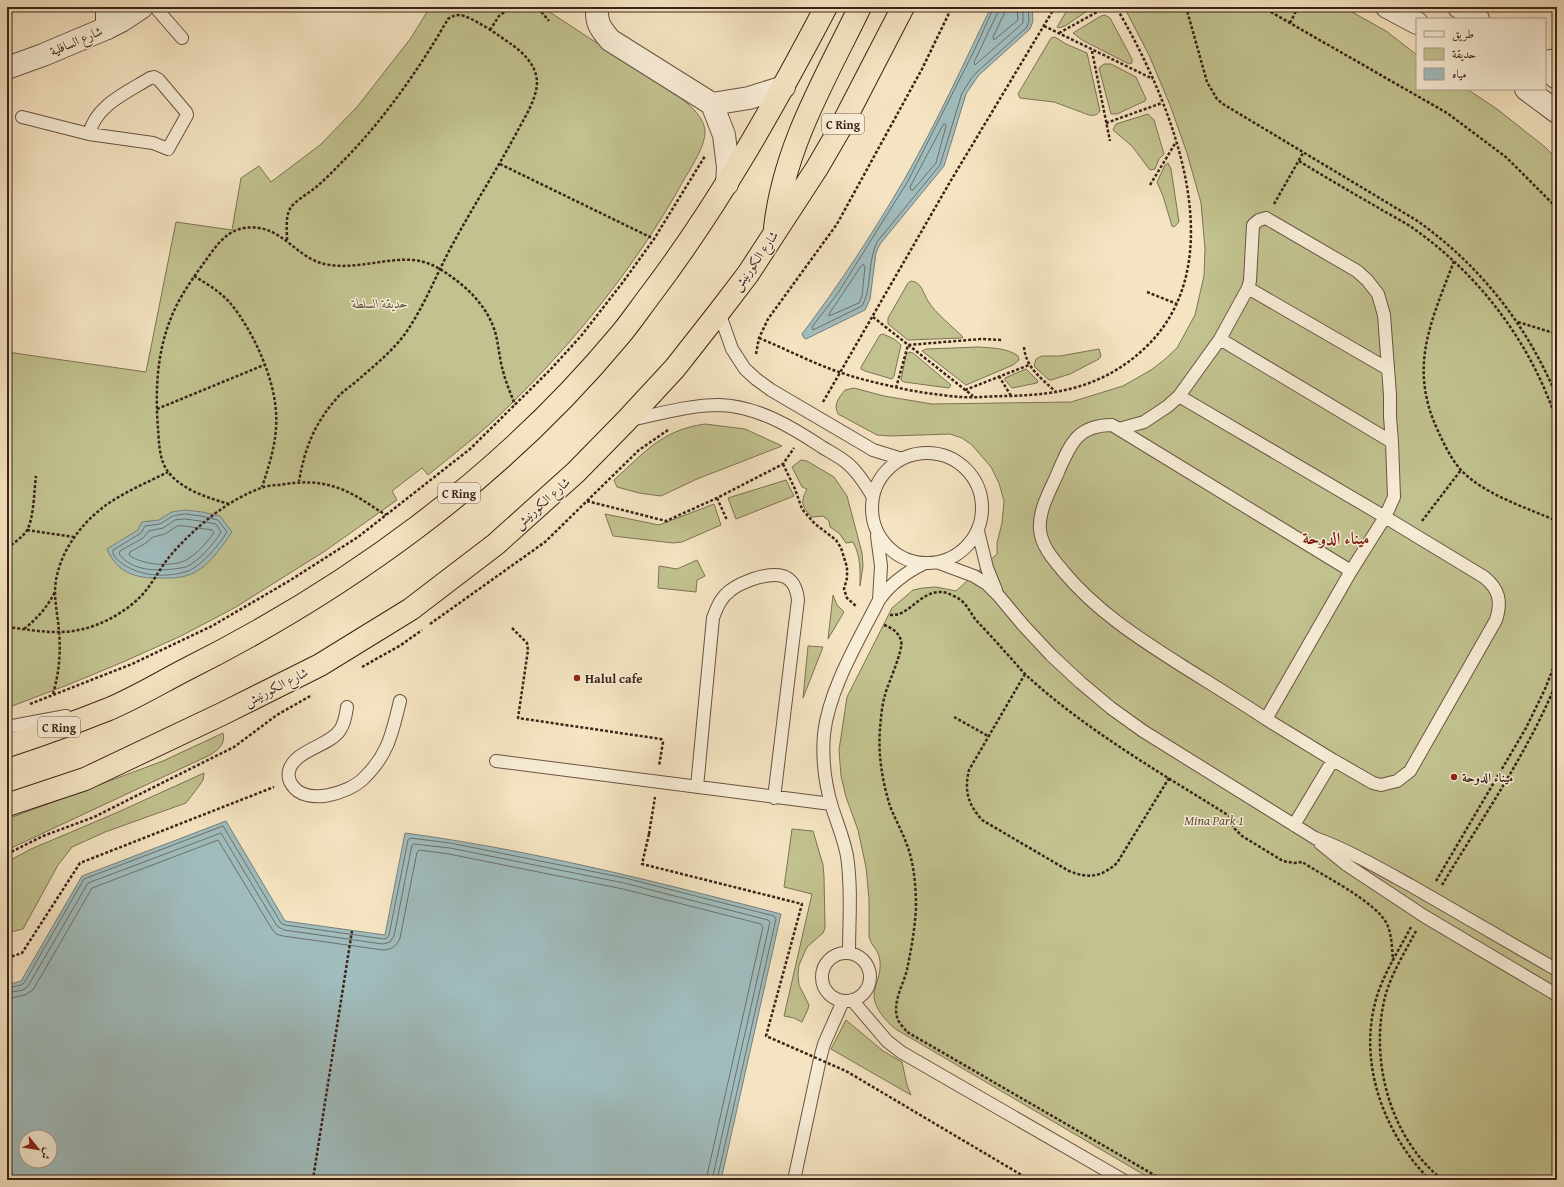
<svg xmlns="http://www.w3.org/2000/svg" width="1564" height="1187" viewBox="0 0 1564 1187" font-family="'Gentium Book Plus',Amiri,serif">
<rect width="100%" height="100%" fill="#f5e4c2"/>
<filter id="stains"><feTurbulence type="fractalNoise" baseFrequency=".005" numOctaves="4"/><feColorMatrix values="0 0 0 0 .2 0 0 0 0 .09 0 0 0 0 .02 0 0 0 .5 -.17"/></filter>
<radialGradient id="worn" r=".72"><stop offset=".6" stop-color="#630" stop-opacity="0"/><stop offset="1" stop-color="#630" stop-opacity=".3"/></radialGradient>
<path fill="#c1c28f" stroke="#7e7254" d="M430 7H542L682 99C692 107 703 117 705 130 706 147 689 170 681 185 635 267 576 340 509 406 484 431 455 453 428 475L422 468 392 491 397 500 325 551 236 607 181 636 123 662 70 684 7 708V352L146 372 176 222 232 230 241 178 259 166 271 182 320 145 357 107 411 38Z
M1069 7H1093L1065 26 1059 28 1057 27Z
M1124 7H1343L1386 31 1417 55V89H1467L1497 109 1545 147 1557 159V1180H1153L897 1030C887 1023 873 1007 874 994 876 981 883 971 879 956 877 949 871 945 869 937V899L866 867 858 830 846 797 841 776 839 750 847 697 892 608 913 590 923 588 936 587 956 591 997 554V543L1002 523 1004 501 999 483 991 467 972 445 962 438 950 434 890 436 877 435 838 414C833 404 839 398 845 390L854 388 884 396 932 404 1071 402 1123 386 1151 370 1164 360 1177 348 1195 315 1204 276 1205 249 1201 203 1187 153 1170 105 1149 55Z
M1105 15 1110 18 1132 59V63L1129 64 1082 40 1073 33 1101 16Z
M1055 37 1066 44 1087 53 1100 111C1097 115 1095 116 1089 115L1054 102 1020 98 1018 94 1051 38Z
M1104 64H1111L1136 77 1146 99 1145 101 1117 114H1111L1099 68Z
M1148 114 1154 120 1164 154 1159 159 1155 169 1150 170 1132 146 1113 130 1116 124Z
M1168 163 1171 169 1179 222 1174 227 1172 226 1163 196 1157 182 1165 165Z
M911 281C922 282 923 293 928 301 935 313 953 327 963 337L962 338 908 340 888 324V318L908 283Z
M883 334 894 339 901 345 894 376 892 379 865 371 861 369V367L880 335Z
M979 347C991 348 1008 348 1018 356L1019 360 1013 365 966 385 922 351 926 349Z
M1099 349 1101 356 1099 359 1070 374 1051 380H1049L1037 369 1034 366 1036 359 1042 356H1060Z
M909 352 913 353 951 385 949 388 904 382 901 380 906 355Z
M1026 369 1038 381 1037 383 1012 388 1005 380V378Z
M705 424 745 429 782 446 697 479 661 496 639 493 617 487 614 480C645 452 662 430 705 424Z
M801 460 807 461 834 477 847 496 862 553 863 566 860 586C860 570 861 557 853 542L846 543 839 533 830 527 829 521 823 516 812 517C802 507 800 502 807 489L802 487 792 467Z
M786 480 794 496 736 519 728 498Z
M714 504 721 525 682 542 673 543 613 536 605 514 659 525Z
M697 560 705 576 697 580 696 592 658 588 659 566 677 569Z
M833 595 837 605 844 612 828 639Z
M808 646 823 647 803 698Z
M223 733C226 744 218 750 210 755L7 850V819L163 761Z
M204 773 203 780 199 786 186 803 105 832 72 847 58 865 23 929 7 933V862L31 849 116 813Z
M792 829 813 831 823 865 824 876 825 928 823 933 807 947 799 965 798 975 799 985 809 1005 808 1009 802 1022 794 1018 784 1016 812 894 784 887Z
M846 1020 883 1051 902 1062 907 1085 911 1095 831 1049Z"/>
<path fill="#a0bcbd" stroke="#787f7b" fill-rule="evenodd" d="M991 7H1032L1033 21 1030 29 979 75 974 82 966 94 944 166 880 244 876 253 870 299 865 310 806 339 804 338 802 334C839 285 873 233 904 180 936 124 963 65 991 7Z
M185 510 202 512 220 516 232 532C224 544 211 562 200 569 189 577 178 578 165 578 139 579 118 575 107 549L138 530 142 522 159 520 172 512Z
M226 821 285 921 385 935 405 833C532 850 657 882 781 914L721 1180H7V985L21 981 82 876ZM26 1137H50V1161H26Z"/>
<g fill="none" stroke-linecap="round" stroke-linejoin="round">
<path stroke="#6e706a" stroke-width="1" d="M994 7 974 51 908 181 838 293 812 327 813 330 862 306C872 290 867 263 877 242L940 165 962 93 971 79 977 72 1027 27 1029 21 1028 7
M999 7 998 12 974 62 975 65 1023 23V7
M1005 7 1004 14 993 37 994 40 1018 20 1017 7
M945 124 946 126 936 163 913 190H911L910 187 943 125Z
M864 265 865 267 862 296 859 303 829 316V314L861 266Z
M185 514 201 516 218 520 227 532C220 544 199 569 185 572 163 578 138 576 120 562 116 559 112 554 113 550L141 533 145 526 160 524 173 516Z
M185 519 200 521 216 524 221 532C214 544 199 561 186 567 182 568 178 568 174 569 155 571 132 571 119 554L120 551 143 538 149 531 163 528 175 520Z
M185 526 212 530 214 532C208 542 195 556 184 561 170 567 142 565 129 555L130 552 146 543 153 537 165 534 177 526Z
M7 988 21 985 24 983 84 879 223 826 281 923 285 925 384 939 387 938 389 935 408 840 410 838 450 843 625 878 774 916 776 919 717 1180
M7 993 23 990 28 986 88 883 221 833 277 926 284 930 383 944 390 942 394 936 412 845 414 844 450 848 624 883 768 920 770 922 712 1180
M7 999 25 995 33 990 92 888 218 840 272 929 276 934 283 936 383 950C391 950 397 946 400 938L417 852 419 850 449 854 623 889 761 924 763 927 706 1180"/>
<g stroke="#6a5342" stroke-width="14">
<path id="service" d="M155 7 182 38
M1545 57 1557 55
M22 117 89 134 153 143 168 149 187 115 186 112 159 80 154 77 150 78C126 93 96 105 89 134
M1248 288 1388 369
M719 312 732 349 745 369 756 379 771 390 863 444 873 450 902 459
M1220 339 1392 442
M630 420C659 414 689 405 719 405 757 406 792 427 822 447 830 452 840 457 847 463 858 472 866 485 873 497
M1119 429 1144 422 1168 406 1179 396 1220 339 1248 288 1250 281 1253 225 1259 220 1266 218 1357 271 1367 280 1378 294 1384 315 1390 395V417L1392 442 1394 497 1385 517 1179 396
M872 508a55 55 0 1 1 110 0a55 55 0 1 1-110 0Z
M1385 517 1484 577C1499 589 1502 601 1496 620L1410 771 1397 781 1381 785 1373 783 1333 760 1266 719 1351 571Z
M978 531 987 568 996 590
M877 536 881 566 879 600
M939 563 974 576 987 584 998 595 1023 625 1051 655 1080 682 1111 708 1143 731 1315 838C1348 850 1379 868 1410 885 1459 913 1508 942 1557 970
M347 707C346 714 345 723 340 730 330 746 294 750 289 771 288 776 289 781 292 785 306 806 347 794 363 779 388 755 392 734 400 701
M1266 719C1239 701 1211 684 1184 667 1140 639 1097 612 1063 571 1053 559 1042 547 1040 530 1038 509 1052 488 1059 470 1071 442 1079 425 1112 425L1351 571
M7 727 66 716
M496 761 831 804
M697 787 713 618C717 607 721 597 731 590 737 585 745 582 753 579 775 572 795 571 798 600L774 798
M1294 825 1333 760
M1320 843 1347 865 1424 916 1557 995
M849 953C849 921 852 888 847 856 844 839 837 823 832 807 825 784 822 758 824 734 829 689 859 640 879 600 891 583 905 573 923 564
M822 977a24 24 0 1 1 48 0a24 24 0 1 1-48 0Z
M852 1000 887 1041 901 1052 1123 1180
M794 1180 820 1059 824 1044 843 1001"/>
</g>
<g stroke="#6a5342" stroke-width="24">
<path id="minor" d="M107 7V28
M597 7C596 23 600 28 610 40L712 104 724 135 728 167 727 184
M1387 7 1417 23
M1459 7 1478 19
M1545 68 1557 78
M1526 89 1557 112
M712 104 749 98 784 87"/>
</g>
<g stroke="#6a5342" stroke-width="24">
<path id="tertiary" d="M7 68 43 55 107 28 121 21 142 7"/>
</g>
<g stroke="#3b2318" stroke-width="24">
<path id="trunk" d="M775 228C784 147 825 79 860 7
M7 746C41 735 76 722 109 709 135 698 160 683 185 670 349 588 502 477 620 335 631 322 641 307 651 294 719 204 774 106 826 7
M7 805 85 779 224 713 320 665 411 609 496 544 576 472 626 421 675 368 719 312 748 274 817 168 842 125 903 7"/>
</g>
<path stroke="#3b2318" stroke-width="2.5" stroke-dasharray="3 2" stroke-linecap="butt" d="M533 7 539 9 549 21
M1186 7 1207 82 1217 99 1223 104 1416 220C1480 265 1527 325 1557 397
M1262 7 1447 113 1507 158 1557 208
M1290 23 1298 7
M1044 26 1153 79
M490 30 499 16 511 7
M1059 33 1106 7
M1092 51 1110 141
M1106 123 1162 103
M1299 161C1325 177 1351 192 1377 207 1390 215 1405 222 1417 231 1482 278 1532 345 1557 422
M500 164 654 239
M1150 185 1176 142
M1274 204 1303 153
M287 240C287 230 285 216 291 207 297 200 307 194 315 188 326 179 337 167 348 156 387 115 419 69 448 19 451 17 454 15 459 15 470 15 501 37 511 44 524 53 537 66 537 83 536 100 526 115 518 130 498 168 475 203 455 240 438 270 426 303 407 331 394 350 375 365 358 380 351 386 343 391 337 398 314 424 305 448 299 481
M1454 261C1431 322 1408 367 1438 431 1444 444 1451 459 1461 470 1483 494 1527 508 1557 521
M194 276C207 284 221 292 231 304 253 331 274 377 276 412 278 438 270 463 262 487
M1147 292 1177 304
M873 317 973 396
M1518 322 1557 334
M759 338C786 349 814 364 842 373 859 379 877 383 895 387 915 392 940 395 960 397 976 398 992 396 1007 396 1063 395 1108 385 1149 344 1236 255 1169 97 1116 7
M1024 347C1026 368 1041 378 1056 392
M756 354 759 338 768 319 837 224 922 69 952 7
M999 376 1011 396
M896 388 908 345 981 339 1003 340
M965 390 1029 365
M823 402 950 182 1055 7
M157 409 264 365
M783 464 795 489 802 509 815 524 836 540 841 548 847 567V578L844 589 847 598 857 607
M717 498 727 520
M587 501 666 521 717 498 783 464 794 448
M229 504C208 498 183 490 169 473 159 461 159 442 158 428 155 391 157 352 171 318 179 297 193 278 206 260 216 246 226 231 244 228 283 222 295 261 330 265 358 269 385 258 413 260 426 261 438 267 449 275 471 290 492 312 497 340 499 350 500 361 503 371 506 383 511 394 515 405
M1422 521 1461 470
M27 530 74 537
M7 548C14 543 21 538 26 532 34 520 34 491 36 476
M890 615C911 617 922 586 947 593 952 595 959 598 963 602 968 607 971 613 975 619 985 630 996 641 1006 653 1013 660 1019 668 1026 675 1087 731 1161 773 1231 817L1233 827 1242 836 1283 861 1294 863 1302 862C1324 876 1376 902 1387 924 1392 935 1392 949 1393 961
M430 624 545 542 639 450 668 430
M884 625C892 628 898 632 901 640 904 650 888 683 885 695 882 705 881 717 880 728 878 755 882 780 890 806 895 819 902 831 907 845 914 863 916 887 916 907 915 929 911 950 907 970 903 985 893 1001 897 1017 898 1022 904 1028 907 1032L1163 1180
M7 627C40 631 64 637 96 625 112 619 130 608 142 595 153 583 160 568 170 556 193 529 227 500 261 488 266 486 273 485 279 485 301 481 320 481 341 489 357 495 371 506 386 515
M512 628 527 643 528 650 518 718 661 739 663 742 659 766
M24 629C38 618 47 607 55 592
M362 667 401 645 422 630
M1025 674 969 770C964 791 968 804 982 820L1069 871C1089 879 1101 877 1117 863L1169 778
M53 694C59 673 61 653 59 631 58 618 55 604 55 591 56 556 80 523 109 503 127 491 148 482 168 472
M30 704 132 664 212 626 289 581 358 537 470 449 550 370 581 336 623 282 654 239 705 156
M954 717 988 736
M649 834 655 797
M7 854 43 836 94 817 234 747 277 715 312 695
M1436 881 1526 728 1545 689 1557 659
M1442 885C1481 820 1529 751 1557 681
M1411 927C1399 950 1385 971 1377 996 1357 1061 1383 1133 1430 1180
M1416 931C1405 952 1391 974 1385 997 1369 1061 1391 1140 1443 1180
M7 958 22 953 80 863 274 787
M312 1180 313 1179 352 931"/>
<use href="#service" stroke="#f8edd7" stroke-width="12"/>
<use href="#minor" stroke="#f8edd7" stroke-width="22"/>
<use href="#tertiary" stroke="#f8edd7" stroke-width="22"/>
<use href="#trunk" stroke="#f5e4c2" stroke-width="22"/>
<path stroke="#3b2318" stroke-width="2.5" stroke-dasharray="3 2" stroke-linecap="butt" d="M649 834 642 864 802 904 766 1036 846 1071 1030 1180"/>
</g>
<g fill="#8f2418" stroke="#f8edd7" stroke-width="1.5">
<circle cx="577" cy="678" r="4"/>
<circle cx="1454" cy="777" r="4"/>
</g>
<g text-anchor="middle" dominant-baseline="central" stroke-width="3" stroke-linejoin="round" paint-order="stroke">
<g fill="#f8edd7" stroke="#746051" stroke-width="1">
<rect x="822" y="114" width="42" height="20" rx="3"/>
<rect x="438" y="483" width="42" height="20" rx="3"/>
<rect x="38" y="717" width="42" height="20" rx="3"/>
</g>
<g font-size="12" font-weight="bold" fill="#3b2318">
<text x="843" y="124">C Ring</text>
<text x="459" y="493">C Ring</text>
<text x="59" y="727">C Ring</text>
</g>
<g font-size="13" fill="#3b2318" stroke="#f8edd7">
<text transform="translate(76 41) rotate(-23)">شارع السافلية</text>
<text transform="translate(755 261) rotate(-55)">شارع الكورنيش</text>
<text transform="translate(542 503) rotate(-42)">شارع الكورنيش</text>
<text transform="translate(276 687) rotate(-27)">شارع الكورنيش</text>
</g>
<g font-size="13" font-style="italic" fill="#5c4b36" stroke="#f8edd7">
<text x="380" y="303">حديقة السلطة</text>
<text x="1214" y="820">Mina Park 1</text>
</g>
<g font-size="13" font-weight="bold" fill="#3b2318" stroke="#f8edd7" text-anchor="start">
<text x="585" y="678">Halul cafe</text>
<text x="1462" y="777">ميناء الدوحة</text>
</g>
<g font-size="17" font-weight="bold" fill="#7a1f14" stroke="#f8edd7">
<text x="1336" y="537">ميناء الدوحة</text>
</g>
</g>
<rect width="1564" height="1187" fill="none" stroke="#f5e4c2" stroke-width="24"/>
<rect x="8" y="8" width="1548" height="1171" fill="none" stroke="#3b2318" stroke-width="2"/>
<rect x="12" y="12" width="1540" height="1163" fill="none" stroke="#3b2318"/>
<rect x="1416" y="18" width="130" height="72" fill="#f8edd7" stroke="#ac9c8b"/>
<rect x="1424" y="31" width="20" height="6" fill="#f8edd7" stroke="#ac9c8b"/>
<text x="1452" y="38" font-size="12" fill="#3b2318">طريق</text>
<rect x="1424" y="48" width="20" height="12" fill="#c1c28f" stroke="#ac9c8b"/>
<text x="1452" y="58" font-size="12" fill="#3b2318">حديقة</text>
<rect x="1424" y="68" width="20" height="12" fill="#a0bcbd" stroke="#ac9c8b"/>
<text x="1452" y="78" font-size="12" fill="#3b2318">مياه</text>
<g transform="translate(38 1149) rotate(120)"><circle r="19" fill="#f8edd7" stroke="#ac9c8b"/>
<path d="M0-3L7 15L0 10L-7 15Z" fill="#8f2418"/>
<text y="-6" font-size="11" font-weight="bold" text-anchor="middle" fill="#3b2318">ش</text>
</g>
<rect width="100%" height="100%" filter="url(#stains)"/>
<rect width="100%" height="100%" fill="url(#worn)"/>
</svg>
